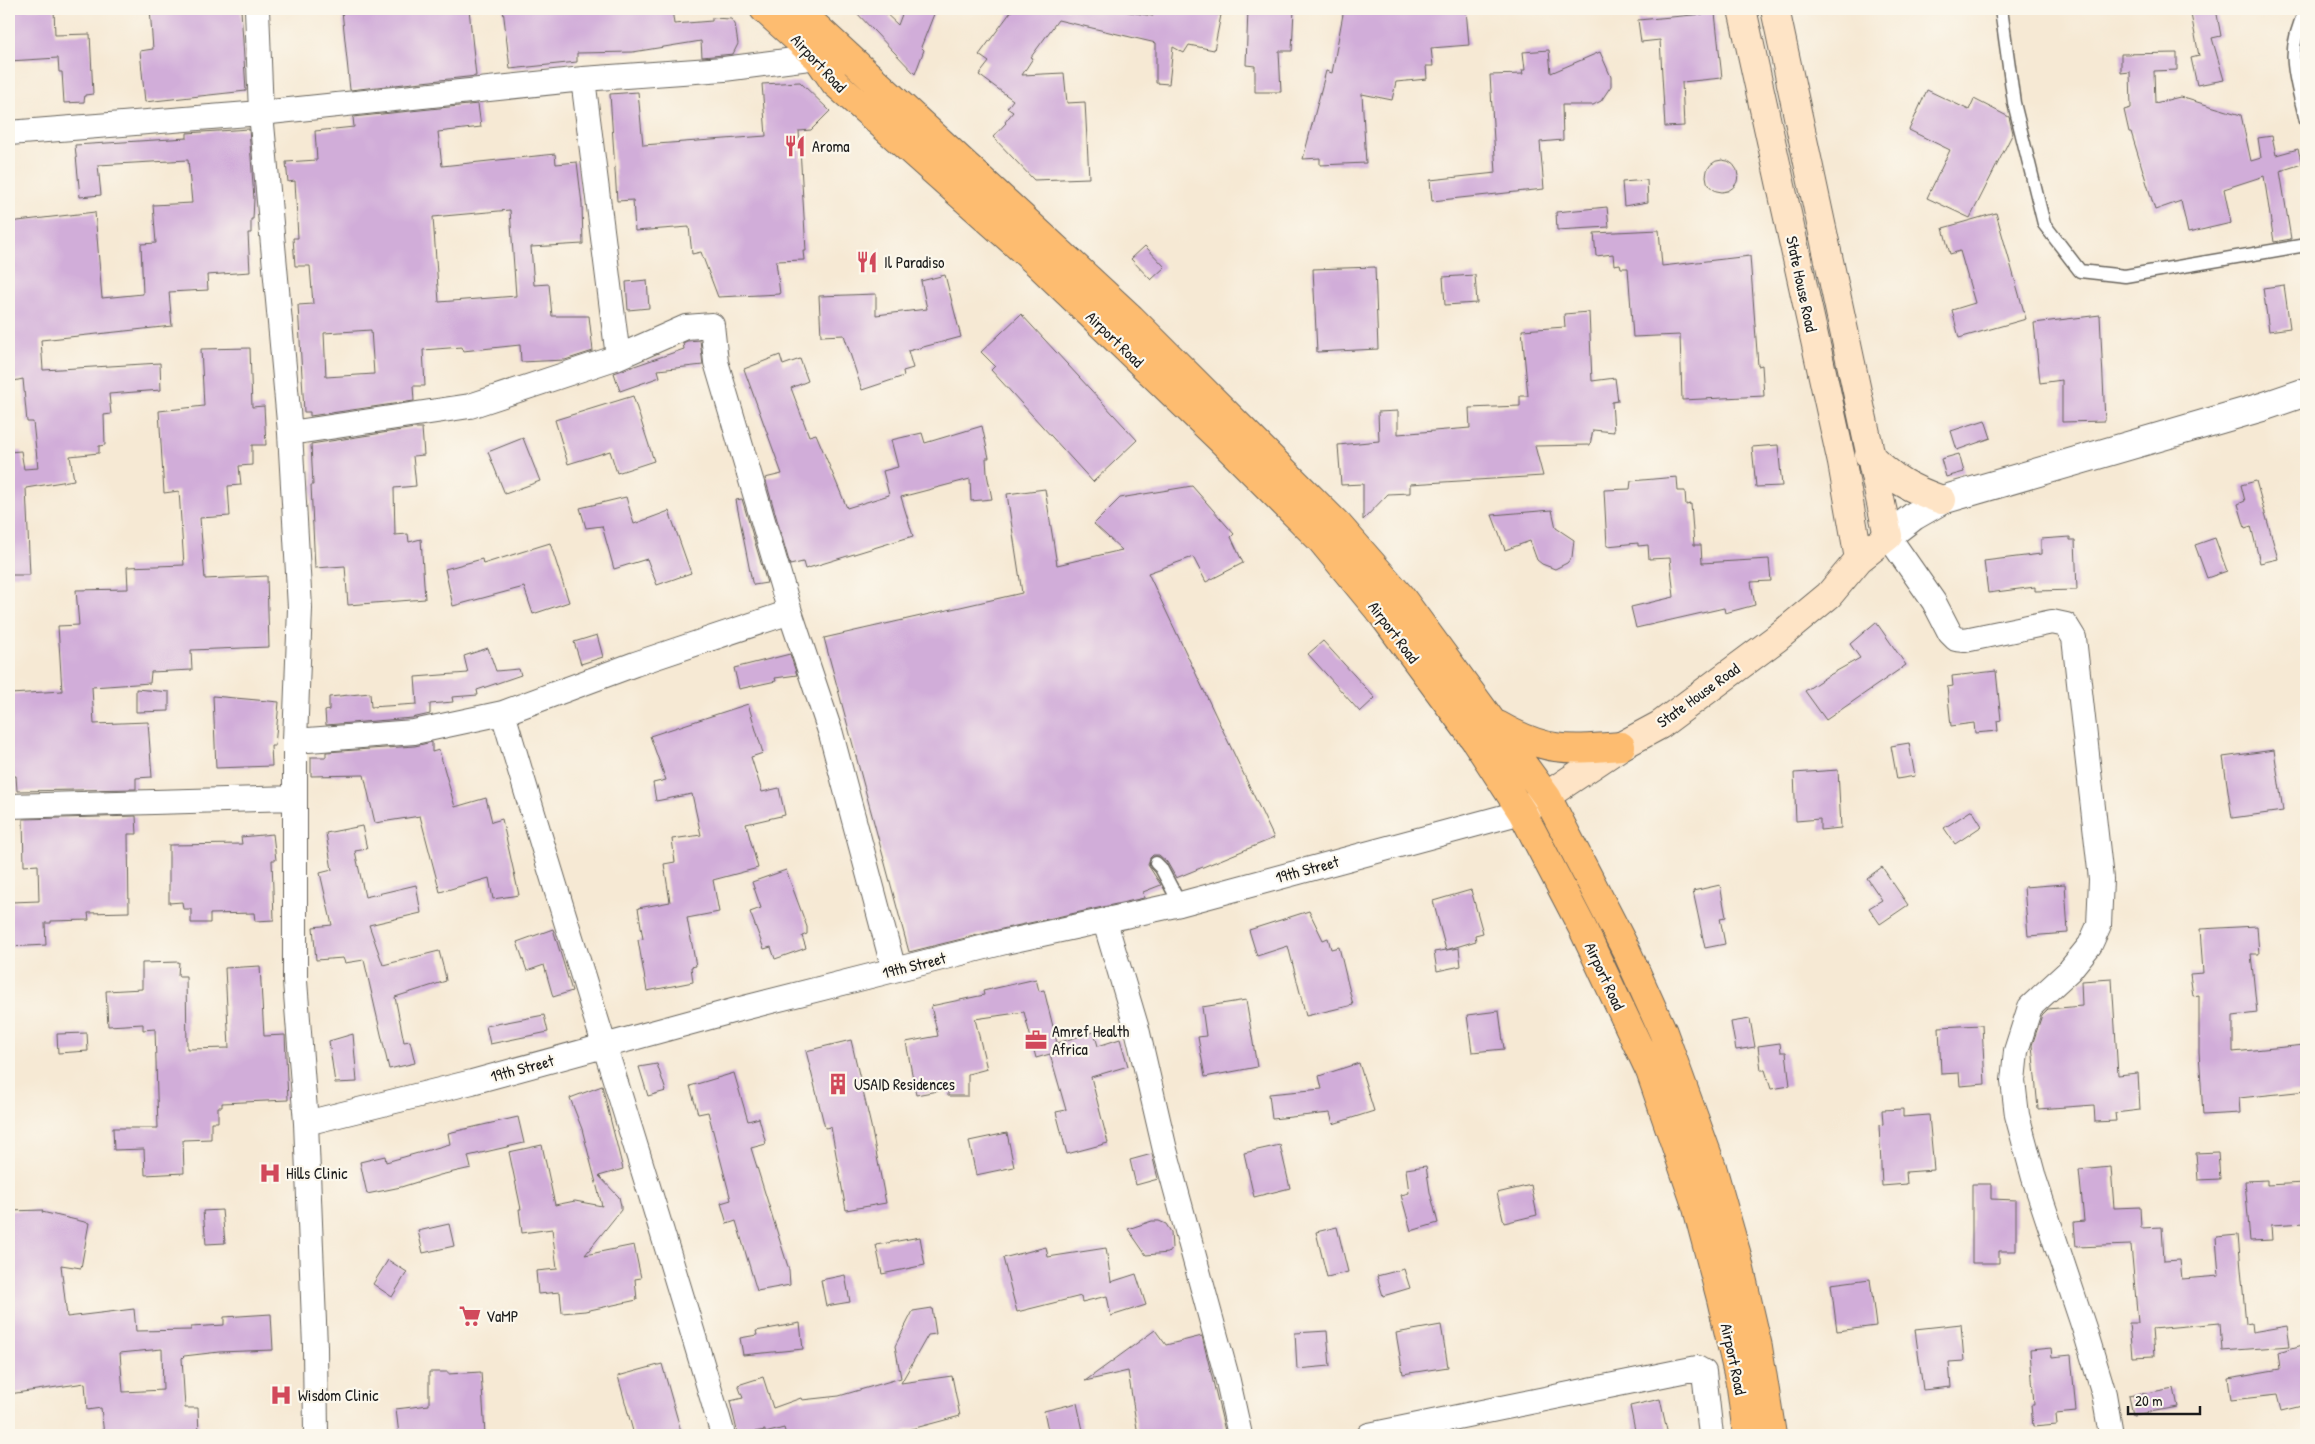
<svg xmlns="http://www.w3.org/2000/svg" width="2315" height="1444" viewBox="0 0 2315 1444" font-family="'Patrick Hand',sans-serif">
<rect width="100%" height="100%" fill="#fbf7ec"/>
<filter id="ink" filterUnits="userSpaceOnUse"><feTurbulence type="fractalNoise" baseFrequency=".02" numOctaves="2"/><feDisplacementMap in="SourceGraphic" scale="10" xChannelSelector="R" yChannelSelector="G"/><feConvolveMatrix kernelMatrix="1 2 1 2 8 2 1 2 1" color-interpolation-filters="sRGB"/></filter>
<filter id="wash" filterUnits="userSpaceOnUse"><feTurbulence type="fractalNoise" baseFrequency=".0096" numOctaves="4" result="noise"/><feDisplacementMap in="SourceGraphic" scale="20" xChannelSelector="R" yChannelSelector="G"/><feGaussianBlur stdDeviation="1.12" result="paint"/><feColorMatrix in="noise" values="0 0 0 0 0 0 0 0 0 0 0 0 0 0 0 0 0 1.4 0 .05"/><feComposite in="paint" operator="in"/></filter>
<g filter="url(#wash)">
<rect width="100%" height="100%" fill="#f6e9d4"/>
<g id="blocks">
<path fill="#d1add9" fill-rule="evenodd" d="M9 9H54L55 35 90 34 93 94 85 95 84 102 64 103 62 72H59L58 58 9 61Z
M150 9H241L246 91 145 102 140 51 153 49Z
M364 9H469L476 76 350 90 342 11Z
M503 9H672L674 24 712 21V18L731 19 735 24 738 44 733 54 723 55 702 57 701 41 633 52 577 53V62L510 69Z
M853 9H881L898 25 904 9H936L921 47 924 50 915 74Z
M1013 9H1112L1153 16V9H1155L1221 15 1214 50 1189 45 1184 53 1173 47 1169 84 1156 83V43L1058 20 1031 57 1033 58 1022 75 1064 73 1067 103 1085 102 1089 178 1034 180 993 137 1006 123 1005 122 1013 112 1007 108 1013 100 979 75 989 62 979 55Z
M1248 9H1294L1292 51H1279L1281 92H1255V66L1246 65Z
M1344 9H1466L1469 45 1431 48 1433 66H1426L1427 79 1396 82 1392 100 1362 94 1366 163 1320 165V158L1303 159 1326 71 1332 73Z
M2190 9H2216L2221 36 2212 38 2224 80 2197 85 2191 58 2199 56Z
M1715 13 1722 78 1682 82 1684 126 1665 127 1660 40 1641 42 1638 20Z
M1549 50 1551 73 1600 52 1611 77V86L1601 101 1593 105H1562L1563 140 1540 142 1544 189 1432 201 1430 180 1496 173 1490 75 1523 74 1522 70H1525L1523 52Z
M2177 53V70L2154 71 2155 103 2180 97 2241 115 2251 161 2261 158 2258 138 2272 136 2276 155 2298 149 2302 164 2280 171 2291 239 2274 242 2264 176 2224 189 2231 223 2188 233 2181 201 2155 210 2131 132H2129L2124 110 2131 108 2130 72 2121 73V54Z
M800 82 830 111 811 130 799 131 806 251H803L804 260 776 261 780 294 718 297 701 252 692 254 689 227 635 231 633 200 617 201 610 94 638 92 643 145 766 136 762 84Z
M1927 90 1969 110 1974 99 2009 117 2013 133 1970 218 1927 198 1950 150 1909 130Z
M478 104 481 127 438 132 442 166 555 154 556 164 577 162 582 204 583 244 531 247 534 285 549 284 552 316H589L593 351 565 360 521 362 520 345 463 351 462 347 423 350 425 386H413L414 401 310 416V412H304L298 305 313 304 310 266H295L293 238H298L295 181 288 182 286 162 317 160 315 131 354 127 353 117ZM510 210 516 296 439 302 433 217ZM371 330 374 374 326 377 324 333Z
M249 129 254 199 253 219H251V233H248L250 272 207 275 208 290 169 292 172 326 41 340 43 370 160 363 161 390 109 394 111 414 104 415 105 445 99 446V453L70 456 74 480 26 488 30 575H9V452L21 451 24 469 38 468 33 422H27L23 379 9 382V222L95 212 102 298 143 294 141 244 156 243 153 205 192 203 188 160 98 165 101 195 80 197 75 145 187 138V133Z
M1706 176a16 16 0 1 1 32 0a16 16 0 1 1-32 0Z
M1647 180 1648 202 1624 206 1622 182Z
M1607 207 1609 227 1557 230 1556 212Z
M1996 213 2026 319 1959 338 1952 310 1975 303 1960 251 1950 254 1943 228Z
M1659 230 1662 266 1750 256 1758 366 1762 365 1764 396 1682 400 1680 335 1633 337 1628 268H1621L1620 264 1614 265 1613 254 1596 256 1594 233Z
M1145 246 1165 267 1151 280 1131 259Z
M1375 267 1378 349 1317 352 1313 269Z
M945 275 961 337 908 351 913 368 903 371 904 376 862 390 844 335 821 336 819 296 876 294V315L927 309 921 281Z
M1475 275 1477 303 1445 305 1443 277Z
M647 280 649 308 628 310 626 282Z
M2284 285 2290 328 2269 331 2263 288Z
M1589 312 1592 381 1615 378 1618 401 1612 402 1614 432 1593 430 1590 445 1535 446 1543 476 1410 484V493L1388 494 1363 520V484L1341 485 1338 445 1379 441 1378 412 1398 411V434L1470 428 1469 408 1520 406V396H1528L1522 330 1565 327 1564 314Z
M1021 314 1137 440 1093 482 991 370 995 366 981 352Z
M2100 315 2105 421 2062 422V380L2040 383 2034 323Z
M700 340 703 365 658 370 660 377 620 391 614 373 684 349 683 343 687 341Z
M250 348 252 407 264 406 266 445H252V465L239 466 241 485 228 486 230 516 200 518 205 579 267 576 269 647 191 650 192 670 151 672 150 683 92 687 94 724 148 722 152 777 136 778V789L17 791 16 776H9L10 694 62 691 58 626 79 625 76 590 128 589 127 567 184 565 179 491 164 493 159 411 204 406 201 349Z
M780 355 783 365 800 359 808 381 791 388 809 436 816 434 847 508 889 495 883 471 898 467 891 440 922 433 925 443 982 426 989 458H986L987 474 992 499 971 501 970 479 901 497 913 536 805 569 803 562 790 565 765 478 782 474 744 369Z
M633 396 654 461 617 473 610 451 568 464 555 420Z
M1985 420 1991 438 1957 450 1951 431Z
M415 428H422L424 455 413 456 416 486 394 488 395 535 408 534 409 542 421 539 425 599 348 605 345 566 315 568 311 485H313L311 444Z
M523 438 540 481 505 494 488 452Z
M1778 445 1782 486 1756 487 1752 447Z
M1959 454 1964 472 1946 477 1941 459Z
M1677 477 1678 491H1685L1686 505 1691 504 1694 545H1701L1702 563 1769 559 1771 581 1751 582 1755 605 1725 613 1724 608 1636 628 1631 607 1674 597 1670 558 1649 559 1648 545 1638 546V543L1607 546 1604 490 1630 489 1631 481Z
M2256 481 2278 559 2260 563 2251 526 2245 528 2238 504 2245 501 2241 485Z
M1192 486 1234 534 1231 537 1243 563 1206 582 1193 557 1148 573 1274 838 1176 878 1167 862 1159 855H1153L1150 858 1148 865 1161 885 1143 892 1144 898 1002 929 909 952 824 638 1022 593 1007 494 1045 489 1057 565 1122 550 1094 524 1120 498Z
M626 497 634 524 669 511 691 573 657 585 647 559 614 569 602 526 586 528 580 508Z
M742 499 767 583 754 585 752 582 736 500Z
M1552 510 1556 528 1574 540 1572 557 1567 563 1555 569 1542 564 1537 560 1530 541 1505 550 1492 515Z
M2070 537V540H2075L2077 590 2035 591V587L1988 593 1984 561 2041 554V539Z
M2215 538 2227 571 2207 578 2195 545Z
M550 543 569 602 533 614 524 587 453 606 445 569 482 559 483 564Z
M1876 622 1906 665 1826 720 1805 691 1826 677 1860 658 1850 644Z
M597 635 603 657 581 664 574 642Z
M1323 641 1375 698 1360 712 1308 654Z
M488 648 496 671 519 669 521 675 477 690 478 695 452 697 453 702 430 704V714L412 718 326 725 325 711 329 710V697L370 693 371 707 417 704 415 677 468 673 464 656Z
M790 654 797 675 775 678 776 681 739 689 734 668Z
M1996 671 2001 720 1997 721 1998 731 1975 733 1974 723 1951 726 1947 687 1953 686 1952 676Z
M136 689 169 692V711L136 712Z
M213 696 279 702 275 746H271L272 766 216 768Z
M748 704 763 753 751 757 762 792 779 788 785 815 746 824 758 868 713 880 719 912 687 918 696 966 691 967 693 982 647 991 638 940 643 939 638 908 670 902 664 864 675 862 672 839 701 835 692 794 656 801 653 783 666 780 650 736Z
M432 742V752L439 750 455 807 486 798 492 822 502 819 519 895 493 899 489 878 440 892 420 816 375 823 364 775 311 776V757H326V752L415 746Z
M1909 743 1915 776 1897 779 1891 746Z
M2274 750 2283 811 2232 818 2223 757Z
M1838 770 1841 828 1820 830V819L1796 821 1794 773Z
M1972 810 1982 826 1955 844 1944 828Z
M136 816 137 834H128L129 912 88 913 89 920 51 921V923H45L46 945 9 947 11 902 39 901 38 865 24 866 23 819Z
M362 826 367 849 355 851 365 897 416 885 421 913 369 925 383 965 439 951 445 974 446 981 395 997 404 1042 410 1041 415 1063 389 1069 364 960 345 963 343 958 316 960 313 927 332 925 320 873 332 870 326 833Z
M273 834 276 860H272L274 920 255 921 254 913 210 914V923H191V909H183L182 902 169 903V845L242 844 241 837Z
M1882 867 1908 905 1880 924 1869 908 1882 900 1867 878Z
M786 870 807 927V934L802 936 806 948 775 959 771 947 764 949 750 912 761 908 752 882Z
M2065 884 2068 933 2028 936 2024 887Z
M1720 885 1726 917 1720 918 1725 944 1705 948 1693 891Z
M1471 890 1483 933 1475 935 1476 941 1446 950 1433 901Z
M1309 911 1323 940 1328 938 1331 949 1339 947 1353 1005 1306 1016 1288 946 1257 956 1249 930Z
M2257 926 2259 954H2251L2257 1013 2233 1016V1052L2305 1045 2306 1091 2239 1098 2240 1113 2203 1115 2199 1052V995L2193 996 2190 974 2203 973 2200 929Z
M553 929 572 991 553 997 544 965 527 971 517 942Z
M1459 948 1461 966 1437 971 1434 952Z
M179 962 178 976H186L187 1049 229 1048 225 968 260 966 264 1036 285 1035 288 1100 222 1103V1107H218V1122H211V1139L183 1140 184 1173 145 1175 144 1149 114 1150 113 1128H158L155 1029 143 1030V1024L108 1026 106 991 142 989V963Z
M1036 979 1039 991 1044 990 1057 1043 1094 1032 1098 1046 1120 1039 1128 1066 1091 1077 1108 1143 1067 1154 1056 1112 1066 1110 1050 1054 1036 1058 1024 1012 975 1019 987 1069 968 1074V1096H948V1089L916 1095 906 1042 938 1036 931 1006 984 995 983 991Z
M2112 979 2118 1075 2138 1073 2140 1110 2115 1113 2116 1121 2095 1122 2094 1105 2038 1109 2032 1045 2042 1015 2048 1009 2082 1006 2081 981Z
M1246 1000 1257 1067 1205 1077 1198 1037 1206 1036 1202 1007Z
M1499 1011 1504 1049 1472 1052 1467 1015Z
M544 1015 548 1032 490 1044 486 1026Z
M1750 1019 1755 1047 1736 1050 1731 1022Z
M1982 1025 1985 1084 1960 1086 1959 1073 1941 1074 1939 1027Z
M87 1033 88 1051 58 1053 57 1034Z
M353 1034 357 1082 335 1083 329 1041Z
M851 1040 871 1126 886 1203 846 1210 831 1127 825 1128 806 1051Z
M1780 1043 1781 1052H1786L1790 1086 1771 1089 1765 1070H1761L1758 1046Z
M1359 1063 1374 1111 1333 1124 1330 1113 1272 1119 1269 1094 1322 1089 1319 1076Z
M657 1064 666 1091 648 1096 639 1067Z
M734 1073 748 1121 759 1118 766 1144 751 1148 789 1270 790 1285 757 1291 736 1221 727 1224 721 1203 731 1200 708 1112 698 1114 690 1086Z
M602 1086 623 1169 599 1176 619 1197 621 1206V1210L585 1255 634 1245 641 1278 635 1279 637 1300 585 1311 562 1313 560 1292 538 1294 536 1271 557 1269 552 1229 522 1233 519 1209H521L509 1152 542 1145 555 1205 575 1201 602 1206 582 1129 570 1098Z
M1903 1109V1117L1929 1115 1934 1170 1906 1172 1907 1184 1882 1186 1879 1125 1883 1124 1882 1110Z
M518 1117 524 1143 468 1156 471 1168 440 1175 401 1187 367 1194 360 1162 385 1156 386 1162 450 1144 448 1133Z
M1007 1133 1014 1167 976 1175 969 1141Z
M1280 1145 1290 1188 1254 1197 1244 1153Z
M2218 1152 2220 1179 2198 1180 2196 1153Z
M1152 1154 1158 1179 1136 1185 1130 1160Z
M1426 1166 1430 1192 1438 1223 1411 1231 1401 1195 1409 1193 1406 1169Z
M2111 1167 2114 1208 2140 1207 2141 1228 2162 1227 2164 1261 2180 1260 2182 1279 2219 1276 2216 1237 2238 1235 2246 1324 2251 1323 2252 1332 2287 1326 2290 1346 2222 1351 2220 1323 2152 1329 2154 1356 2132 1357 2129 1323H2138L2131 1245 2076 1247 2074 1222 2084 1221 2079 1170Z
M2267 1180V1185L2306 1183V1223L2271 1225 2272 1240 2250 1241 2245 1181Z
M1972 1184H1991V1199L2016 1200V1251H1999V1263H1972Z
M1531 1185 1537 1215 1504 1223 1497 1193Z
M43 1210 42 1212 89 1223 81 1268 61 1265 67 1317 134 1309 136 1331 191 1330V1327L224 1325V1317L271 1314 273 1350 219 1352 184 1356 182 1358 185 1408H198L199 1435H104L101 1408 87 1410 85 1383 9 1394V1211ZM162 1349 163 1390 123 1392 120 1353Z
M222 1210 225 1243 206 1244 203 1211Z
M1152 1221H1159L1166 1224 1171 1232 1172 1248 1168 1253 1146 1255 1128 1229Z
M449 1224 454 1246 423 1253 418 1231Z
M1337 1227 1348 1272 1327 1277 1316 1232Z
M920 1237 925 1265 882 1274 876 1245Z
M1046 1247 1048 1257 1106 1248 1111 1282 1136 1274 1146 1305 1111 1316 1107 1296 1082 1302 1081 1296 1017 1312 1003 1258Z
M388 1260 407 1272 392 1297 373 1284Z
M1404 1269 1410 1288 1383 1296 1377 1276Z
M845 1275 850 1302 826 1306 821 1280Z
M1870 1279 1876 1326 1837 1331 1831 1284Z
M932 1308 936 1334 928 1335 901 1383 952 1376 960 1416 904 1431 905 1435H786L784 1428 765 1433V1430L738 1435 730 1401 743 1398 738 1385 763 1377 773 1408 801 1398 802 1400 839 1396 901 1378 895 1346 913 1311Z
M800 1323 803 1349 743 1355 740 1338 757 1335 756 1331Z
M1961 1324 1964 1361 1949 1362 1951 1387 1923 1390 1915 1329Z
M1441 1325 1448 1367 1403 1374 1396 1333Z
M1155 1330 1166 1345 1202 1336 1226 1435H1138L1128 1371 1085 1381Z
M1327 1331 1330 1366 1297 1369 1295 1333Z
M2306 1344V1405L2281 1411 2277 1395 2231 1400 2228 1378 2280 1369 2278 1352Z
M2051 1348 2052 1357 2071 1355 2076 1412 2056 1414 2057 1425 2033 1427 2031 1405H2034L2030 1350Z
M662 1364 682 1435H634L618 1376Z
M429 1372H448V1374L481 1372 485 1435H399L396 1409 429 1405Z
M2174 1388 2178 1407 2133 1415 2129 1396Z
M1660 1399 1668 1435H1636L1630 1406Z
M1077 1403 1084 1435H1049L1044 1411Z"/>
</g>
</g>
<g filter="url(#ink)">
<use href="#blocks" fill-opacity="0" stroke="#68645c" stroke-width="1"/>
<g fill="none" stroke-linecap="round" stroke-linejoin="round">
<g stroke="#68645c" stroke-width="15">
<path id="service" d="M2001 9 2014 103 2044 224 2080 271 2125 276 2306 245
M2306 10C2284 53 2296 77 2306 121
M1156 863 1161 868 1180 904"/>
</g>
<g stroke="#68645c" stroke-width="26">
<path id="minor" d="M257 9 261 113 290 433 300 608 295 741V981L306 1123 315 1347 316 1435
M583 79 618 357
M9 133 261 113 583 79 724 69 817 57
M290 433 470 406 618 357 686 327 712 325 716 362 790 612 831 734 894 970
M1888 536 1934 602 1950 633 1956 639 1965 640 2052 622 2066 625 2074 638 2101 879 2099 925 2090 945 2069 971 2030 1007 2016 1051 2013 1081 2017 1115 2034 1178 2085 1331 2104 1394 2111 1435
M503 713C574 955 653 1194 723 1435
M295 741 414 732 503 713 635 664 790 612
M9 806 295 798
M1105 922 1137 1029 1165 1150 1228 1381 1240 1435
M306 1123 472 1082 736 1010 894 970 1005 942 1180 904 1522 812
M1369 1435 1697 1368 1704 1372 1711 1435"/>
</g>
<g stroke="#68645c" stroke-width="30">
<path id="tertiary" d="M1888 536 1914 516 1942 500 2262 407 2306 392"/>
</g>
<g stroke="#68645c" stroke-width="30">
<path id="secondary" d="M1742 9 1842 463 1859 559
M1869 455C1895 480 1908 488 1942 500
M1522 812 1621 746 1660 725 1777 638 1829 595 1859 559 1888 536 1775 9"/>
</g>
<g stroke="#68645c" stroke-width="30">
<path id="primary" d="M764 9 817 57 835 83 1037 263 1223 442 1321 540 1382 614 1475 740 1522 812 1583 929 1650 1071 1697 1208 1721 1299 1741 1387 1747 1435
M797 9 1131 318 1339 526 1401 597 1547 797 1626 950 1663 1032 1712 1167 1736 1252 1758 1347 1772 1435
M1498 725C1547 753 1568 750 1621 746"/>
</g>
<use href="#service" stroke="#fff" stroke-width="12"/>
<use href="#minor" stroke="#fff" stroke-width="24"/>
<use href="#tertiary" stroke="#fff" stroke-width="28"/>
<use href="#secondary" stroke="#fee4c6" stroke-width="28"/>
<use href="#primary" stroke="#fdbc70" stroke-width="28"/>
</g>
</g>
<defs>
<g id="restaurant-bare" transform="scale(1.725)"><path d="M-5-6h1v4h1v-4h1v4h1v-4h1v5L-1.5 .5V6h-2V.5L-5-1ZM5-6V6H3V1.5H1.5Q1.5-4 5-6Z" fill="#d1495b" stroke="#fbf7ec" stroke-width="2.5" paint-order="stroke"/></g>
<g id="office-bare" transform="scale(1.725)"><path d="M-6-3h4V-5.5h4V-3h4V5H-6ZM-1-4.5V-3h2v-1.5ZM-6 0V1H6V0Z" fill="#d1495b" stroke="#fbf7ec" stroke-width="2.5" paint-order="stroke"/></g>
<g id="building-bare" transform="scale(1.725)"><path d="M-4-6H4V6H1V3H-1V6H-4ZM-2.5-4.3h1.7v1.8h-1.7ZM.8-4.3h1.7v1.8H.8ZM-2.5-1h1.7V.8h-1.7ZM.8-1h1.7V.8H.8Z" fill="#d1495b" stroke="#fbf7ec" stroke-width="2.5" paint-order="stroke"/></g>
<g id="hospital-bare" transform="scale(1.725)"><path d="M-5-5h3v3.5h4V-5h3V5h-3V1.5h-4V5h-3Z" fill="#d1495b" stroke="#fbf7ec" stroke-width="2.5" paint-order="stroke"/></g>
<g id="supermarket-bare" transform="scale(1.725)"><path d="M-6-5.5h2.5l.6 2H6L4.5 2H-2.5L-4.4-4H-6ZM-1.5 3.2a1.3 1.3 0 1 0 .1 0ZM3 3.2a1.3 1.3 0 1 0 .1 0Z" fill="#d1495b" stroke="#fbf7ec" stroke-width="2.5" paint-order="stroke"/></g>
</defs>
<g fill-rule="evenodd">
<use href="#restaurant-bare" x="795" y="146"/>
<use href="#restaurant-bare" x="867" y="262"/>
<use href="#office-bare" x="1036" y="1040"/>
<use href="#building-bare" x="838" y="1084"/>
<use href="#hospital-bare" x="270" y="1173"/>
<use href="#supermarket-bare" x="470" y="1316"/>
<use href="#hospital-bare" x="281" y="1395"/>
</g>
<g text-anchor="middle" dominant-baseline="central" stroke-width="4.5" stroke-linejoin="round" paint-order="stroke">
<g font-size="16" fill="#1c1c1c" stroke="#fbf7ec">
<text transform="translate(819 63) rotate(47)">Airport Road</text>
<text transform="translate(1802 284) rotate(78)">State House Road</text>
<text transform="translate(1115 339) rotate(44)">Airport Road</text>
<text transform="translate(1394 632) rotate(53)">Airport Road</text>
<text transform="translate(1698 695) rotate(-36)">State House Road</text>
<text transform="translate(1307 869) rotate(-15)">19th Street</text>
<text transform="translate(914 965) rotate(-14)">19th Street</text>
<text transform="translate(1605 976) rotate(65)">Airport Road</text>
<text transform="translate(522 1068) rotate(-15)">19th Street</text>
<text transform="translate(1734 1359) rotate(78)">Airport Road</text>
</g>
<g font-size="16" fill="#1c1c1c" stroke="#fbf7ec" text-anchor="start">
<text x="812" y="146">Aroma</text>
<text x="884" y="262">Il Paradiso</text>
<text x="1052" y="1031">Amref Health<tspan x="1052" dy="18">Africa</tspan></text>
<text x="854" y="1084">USAID Residences</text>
<text x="286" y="1173">Hills Clinic</text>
<text x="486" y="1316">VaMP</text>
<text x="298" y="1395">Wisdom Clinic</text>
</g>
</g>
<rect width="2315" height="1444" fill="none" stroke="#fbf7ec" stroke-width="30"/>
<path d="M2128 1406v8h72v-8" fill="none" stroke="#1c1c1c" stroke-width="2.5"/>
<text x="2135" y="1406" font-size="15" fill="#1c1c1c" stroke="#fbf7ec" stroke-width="4" paint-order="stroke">20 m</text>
</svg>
